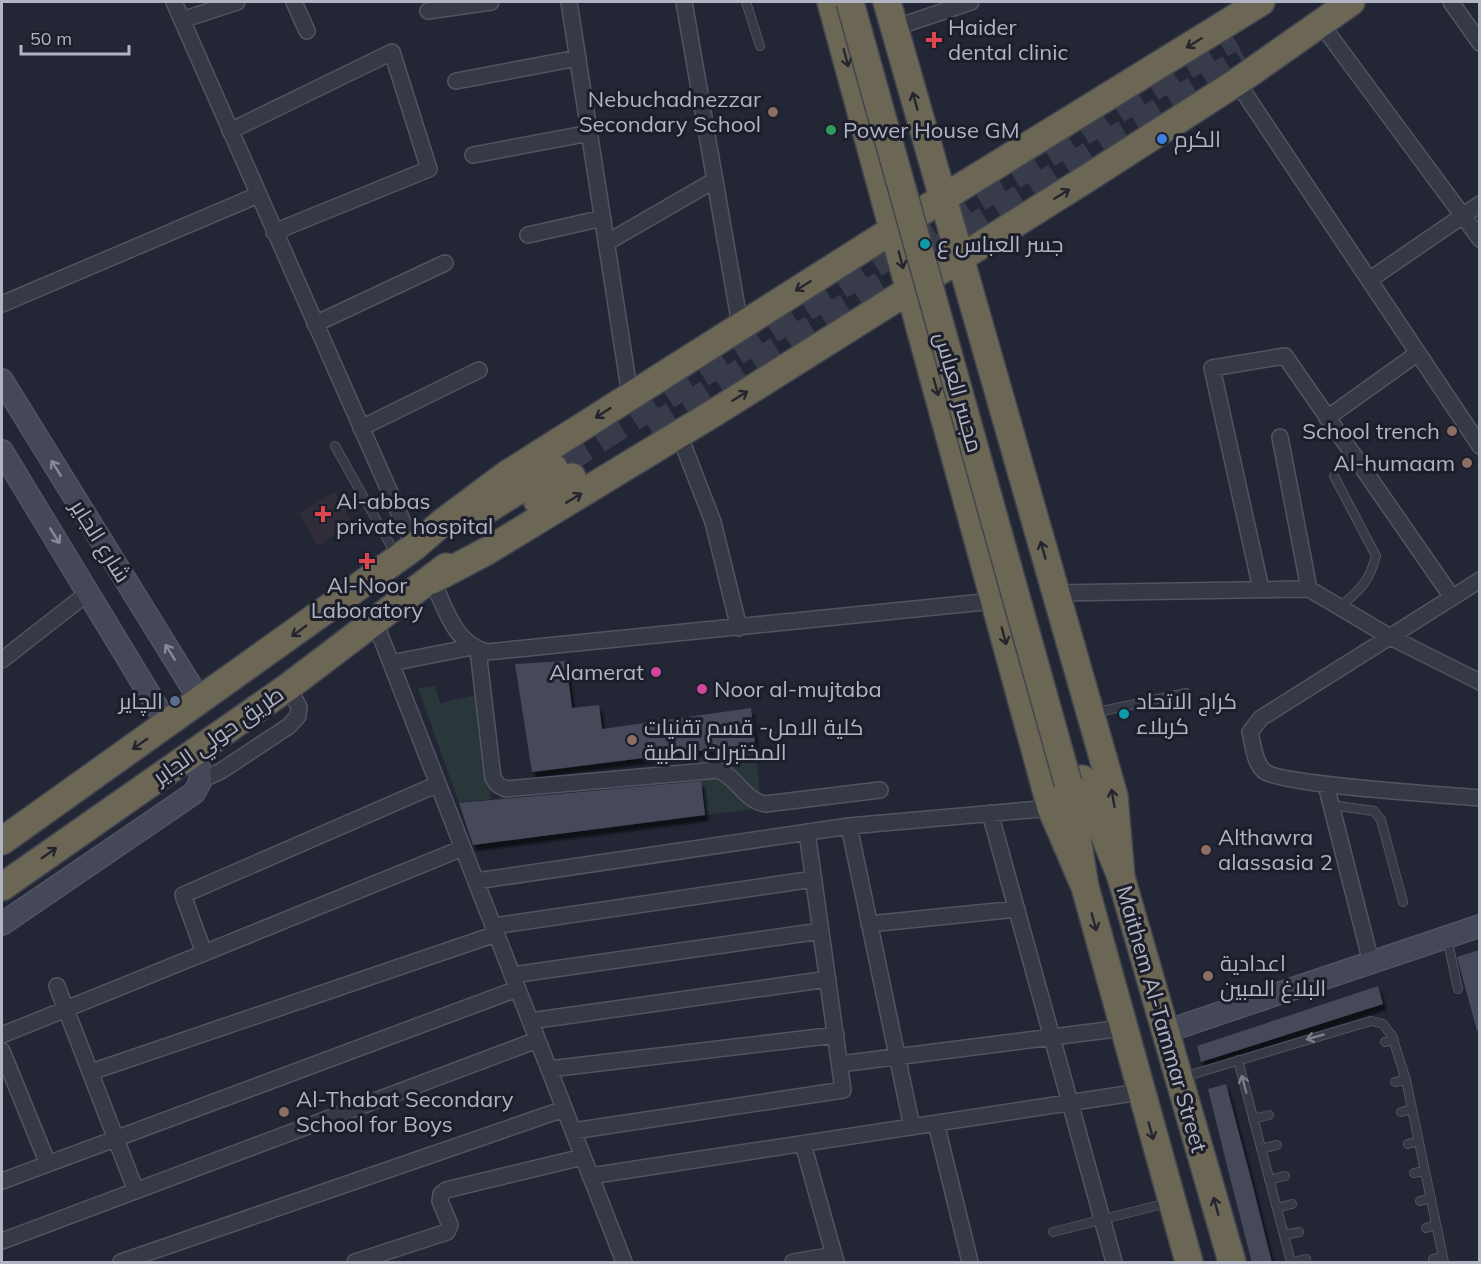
<svg xmlns="http://www.w3.org/2000/svg" width="1481" height="1264" viewBox="0 0 1481 1264" font-family="Mulish,Cairo,sans-serif">
<defs>
<filter id="shadow"><feDropShadow dx="3.5" dy="6" stdDeviation="1.5" flood-color="#0009"/></filter>
</defs>
<rect width="100%" height="100%" fill="#232735"/>
<path fill="#312d38" d="M335 492 353 523 318 546 299 513Z"/>
<path fill="#29363a" d="M435 686 440 703 475 695 491 799 459 803 418 688Z
M755 744 761 808 705 815 697 752Z"/>
<path fill="#45495a" filter="url(#shadow)" d="M566 661 572 708 599 705 602 729 751 708 755 744 532 772 515 664Z
M701 781 705 815 473 845 459 803Z
M1479 950V1030L1477 1031 1457 957Z
M1378 986 1383 1004 1201 1062 1197 1046Z
M1226 1084 1252 1183 1272 1263H1252L1227 1166 1208 1089Z"/>
<g fill="none" stroke-linecap="round" stroke-linejoin="round">
<path stroke="#383c4a" stroke-width="27" stroke-dasharray="27 14" stroke-linecap="butt" d="M650 429 1245 58
M563 462 1233 37"/>
<g stroke="#515461" stroke-width="10">
<path id="lane" d="M746 2 760 46
M335 446 396 555
M1334 476 1376 556C1369 583 1359 590 1339 608
M1093 713 1186 693
M1331 805 1374 811 1381 820 1403 902
M1447 938 1458 989
M1385 1042 1394 1040
M1238 1060 1291 1262
M1183 1077 1371 1021 1383 1024 1392 1036 1406 1080 1444 1262
M1395 1082 1406 1080
M1401 1112 1412 1109
M1253 1119 1269 1115
M1408 1144 1419 1141
M1261 1149 1277 1145
M1414 1173 1425 1171
M1269 1180 1285 1176
M1420 1201 1431 1198
M1277 1208 1292 1204
M1426 1228 1436 1225
M1053 1232 1167 1203
M1284 1235 1299 1232
M1433 1259 1443 1257
M1293 1262 1306 1259"/>
</g>
<g stroke="#515461" stroke-width="18">
<path id="street" d="M174 2 414 547
M294 2 307 31
M569 2 630 395
M684 2 740 325
M1451 2 1480 43
M428 11 491 2
M182 20 237 2
M1321 24 1480 239
M894 28 971 2
M456 81 578 58
M1237 82 1480 446
M230 131 392 52 429 169 274 232
M473 155 590 133
M528 235 603 218
M606 243 715 180
M1369 280 1480 204
M2 304 258 195
M315 324 445 263
M1327 418 1418 353
M361 428 479 370
M679 434 713 522 739 628
M1280 437 1309 589
M432 580C445 607 454 644 487 652L994 601
M1480 580 1261 718 1250 732C1253 744 1254 762 1264 771 1279 785 1448 795 1480 798
M1261 589 1212 368 1285 356 1452 597
M1056 593 1309 589 1390 637 1480 682
M375 622 624 1262
M478 650 493 778 498 785 506 789 718 770C738 778 744 800 765 804L880 790
M2 660 89 592
M391 663 472 647
M201 780 221 771 289 726 298 716 299 707 288 687
M1326 785 1371 962
M990 813 1114 1262
M849 826 912 1127
M476 881 849 826 1051 808
M869 924 1017 909
M493 926 814 879
M204 953 183 895 438 784
M512 975 821 931
M57 986 136 1191
M530 1021 828 979
M2 1035 463 848
M2 1051 48 1164
M840 1064 1123 1028
M549 1069 836 1035
M91 1072 496 934
M936 1123 970 1262
M573 1131 843 1090 807 832
M803 1144 836 1262
M590 1176 1140 1092
M2 1181 517 989
M2 1241 537 1040
M121 1262 564 1109
M355 1262 447 1232 450 1225 440 1201 441 1194 446 1190 583 1157
M793 1262 834 1255"/>
</g>
<g stroke="#515461" stroke-width="24">
<path id="secondary" d="M2 380 201 702
M2 451 168 725
M2 924 194 793 201 780 196 750
M1167 1031 1480 926"/>
</g>
<g stroke="#414451" stroke-width="30">
<path id="highway" d="M831 2 1051 808 1085 887
M887 2 1114 796 1121 877
M537 500 572 477
M485 511 554 468
M432 580 487 551 717 411 1086 179 1237 82 1351 2
M1082 779 1121 877 1232 1262
M1068 783 1085 887 1189 1262
M2 841 414 547 443 522 506 475 943 198 1261 2
M2 887 288 687 446 567"/>
</g>
<use href="#lane" stroke="#363946" stroke-width="8"/>
<use href="#street" stroke="#363946" stroke-width="15"/>
<use href="#secondary" stroke="#454858" stroke-width="21"/>
<use href="#highway" stroke="#6b6754" stroke-width="27"/>
<g stroke="#414451" stroke-width="30" stroke-linecap="butt">
<path id="highway-bridge" d="M850 2 1068 783"/>
</g>
<use href="#highway-bridge" stroke="#6b6754" stroke-width="27"/>
</g>
<defs><path id="oneway-shaft" d="M-6 0H5M1.5-3L5.5 0L1.5 3" fill="none" stroke-width="1.6" stroke-linecap="round" stroke-linejoin="round" transform="scale(1.5)"/></defs>
<g stroke="#24252f">
<use href="#oneway-shaft" transform="translate(1194 43) rotate(148)"/>
<use href="#oneway-shaft" transform="translate(846 58) rotate(75)"/>
<use href="#oneway-shaft" transform="translate(915 101) rotate(-106)"/>
<use href="#oneway-shaft" transform="translate(1062 194) rotate(-32)"/>
<use href="#oneway-shaft" transform="translate(901 260) rotate(75)"/>
<use href="#oneway-shaft" transform="translate(803 286) rotate(148)"/>
<use href="#oneway-shaft" transform="translate(936 387) rotate(75)"/>
<use href="#oneway-shaft" transform="translate(740 396) rotate(-32)"/>
<use href="#oneway-shaft" transform="translate(603 413) rotate(147)"/>
<use href="#oneway-shaft" transform="translate(574 498) rotate(-31)"/>
<use href="#oneway-shaft" transform="translate(1043 550) rotate(-106)"/>
<use href="#oneway-shaft" transform="translate(299 631) rotate(144)"/>
<use href="#oneway-shaft" transform="translate(1004 636) rotate(75)"/>
<use href="#oneway-shaft" transform="translate(140 744) rotate(145)"/>
<use href="#oneway-shaft" transform="translate(1113 798) rotate(-100)"/>
<use href="#oneway-shaft" transform="translate(49 853) rotate(-35)"/>
<use href="#oneway-shaft" transform="translate(1094 922) rotate(75)"/>
<use href="#oneway-shaft" transform="translate(1151 1131) rotate(74)"/>
<use href="#oneway-shaft" transform="translate(1216 1206) rotate(-105)"/>
</g>
<g stroke="#868998">
<use href="#oneway-shaft" transform="translate(56 468) rotate(-122)"/>
<use href="#oneway-shaft" transform="translate(55 536) rotate(58)"/>
<use href="#oneway-shaft" transform="translate(170 652) rotate(-122)"/>
</g>
<g stroke="#7a7d8a">
<use href="#oneway-shaft" transform="translate(1315 1037) rotate(164)"/>
<use href="#oneway-shaft" transform="translate(1244 1084) rotate(-105)"/>
</g>
<g fill="#e0444e" stroke="#1c1e2b" stroke-width="2">
<path d="M931 31h6v6h6v6h-6v6h-6v-6h-6v-6h6z"/>
<path d="M320 505h6v6h6v6h-6v6h-6v-6h-6v-6h6z"/>
<path d="M364 552h6v6h6v6h-6v6h-6v-6h-6v-6h6z"/>
</g>
<g fill="#8d6e63" stroke="#1c1e2b" stroke-width="2">
<circle cx="773" cy="112" r="6"/>
<circle cx="1452" cy="431" r="6"/>
<circle cx="1467" cy="463" r="6"/>
<circle cx="632" cy="740" r="6"/>
<circle cx="1206" cy="850" r="6"/>
<circle cx="1208" cy="976" r="6"/>
<circle cx="284" cy="1112" r="6"/>
</g>
<circle fill="#2e9e5b" stroke="#1c1e2b" stroke-width="2" cx="831" cy="130" r="6"/>
<circle fill="#3f7fe0" stroke="#1c1e2b" stroke-width="2" cx="1162" cy="139" r="6"/>
<g fill="#0f9aa8" stroke="#1c1e2b" stroke-width="2">
<circle cx="925" cy="244" r="6"/>
<circle cx="1124" cy="714" r="6"/>
</g>
<g fill="#d1479c" stroke="#1c1e2b" stroke-width="2">
<circle cx="656" cy="672" r="6"/>
<circle cx="702" cy="689" r="6"/>
</g>
<circle fill="#5c6f8a" stroke="#1c1e2b" stroke-width="2" cx="175" cy="701" r="6"/>
<g text-anchor="middle" dominant-baseline="central" stroke-width="6" stroke-linejoin="round" paint-order="stroke">
<g font-size="22" fill="#b1b4c2" stroke="#1c1e2b" text-anchor="start">
<text x="948" y="27">Haider<tspan x="948" dy="25">dental clinic</tspan></text>
<text x="761" y="99" text-anchor="end">Nebuchadnezzar<tspan x="761" dy="25">Secondary School</tspan></text>
<text x="843" y="130">Power House GM</text>
<text x="1174" y="139">الكرم</text>
<text x="937" y="244">جسر العباس ع</text>
<text x="1440" y="431" text-anchor="end">School trench</text>
<text x="1455" y="463" text-anchor="end">Al-humaam</text>
<text x="336" y="501">Al-abbas<tspan x="336" dy="25">private hospital</tspan></text>
<text x="367" y="585" text-anchor="middle">Al-Noor<tspan x="367" dy="25">Laboratory</tspan></text>
<text x="644" y="672" text-anchor="end">Alamerat</text>
<text x="714" y="689">Noor al-mujtaba</text>
<text x="163" y="701" text-anchor="end">الچاير</text>
<text x="1136" y="701">كراج الاتحاد<tspan x="1136" dy="25">كربلاء</tspan></text>
<text x="644" y="727">كلية الامل- قسم تقنيات<tspan x="644" dy="25">المختبرات الطبية</tspan></text>
<text x="1218" y="837">Althawra<tspan x="1218" dy="25">alassasia 2</tspan></text>
<text x="1220" y="963">اعدادية<tspan x="1220" dy="25">البلاغ المبين</tspan></text>
<text x="296" y="1099">Al-Thabat Secondary<tspan x="296" dy="25">School for Boys</tspan></text>
</g>
<g font-size="22" fill="#b1b4c2" stroke="#1c1e2b">
<text transform="translate(959 392) rotate(74)">مجسر العباس</text>
<text transform="translate(101 541) rotate(58)">شارع الجاير</text>
<text transform="translate(218 735) rotate(-35)">طريق حولي الجاير</text>
<text transform="translate(1162 1019) rotate(74)">Maithem Al-Tammar Street</text>
</g>
</g>
<rect width="1481" height="1264" fill="none" stroke="#b1b4c2" stroke-width="6"/>
<path d="M21 45v9h108v-9" fill="none" stroke="#b1b4c2" stroke-width="3"/>
<text x="30" y="45" font-size="18" fill="#b1b4c2" stroke="#1c1e2b" stroke-width="4.5" paint-order="stroke">50 m</text>
</svg>
